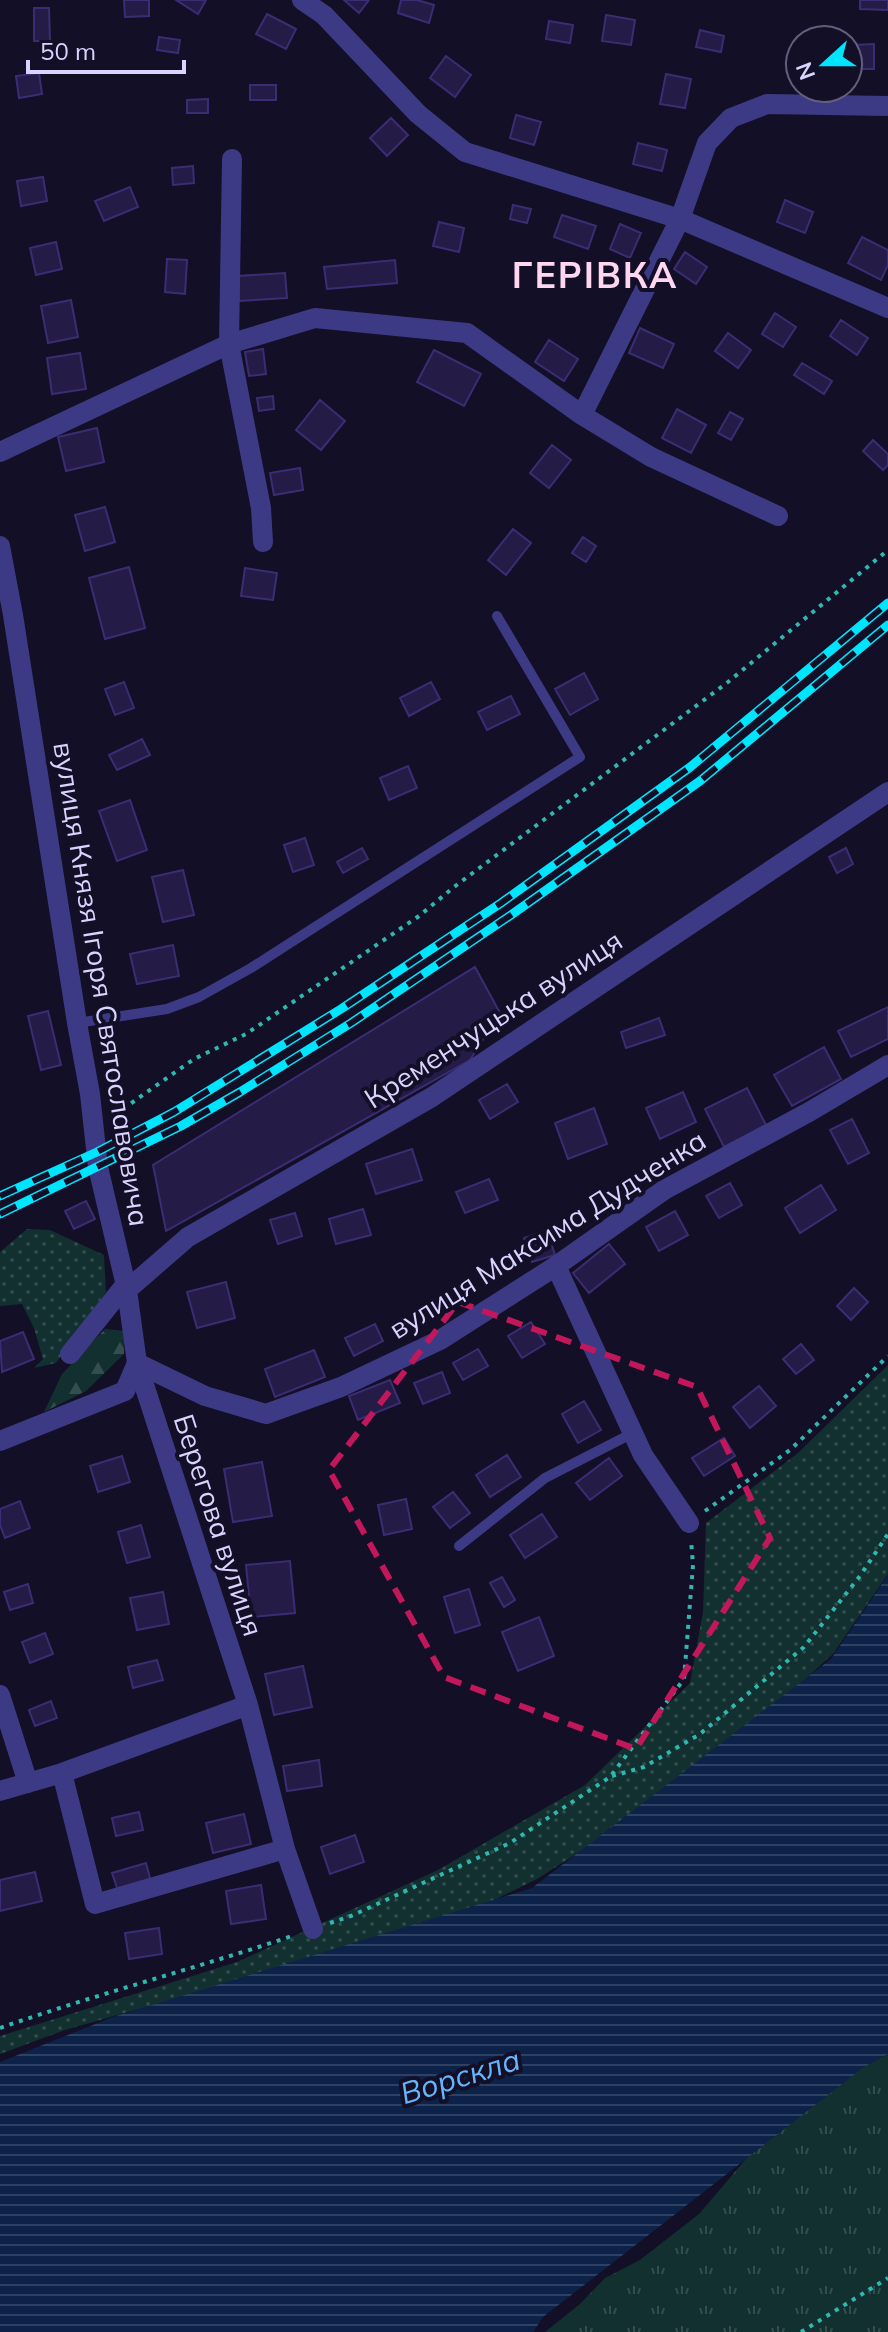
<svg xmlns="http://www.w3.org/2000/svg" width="888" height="2332" viewBox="0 0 888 2332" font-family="Mulish,sans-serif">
<defs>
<pattern id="grass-dots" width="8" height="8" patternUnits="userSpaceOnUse" patternTransform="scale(2)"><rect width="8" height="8" fill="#12302f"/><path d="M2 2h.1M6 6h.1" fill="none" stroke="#344d4e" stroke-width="1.8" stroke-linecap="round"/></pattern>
<pattern id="forest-firs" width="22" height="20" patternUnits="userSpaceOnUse" patternTransform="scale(2)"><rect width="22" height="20" fill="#12302f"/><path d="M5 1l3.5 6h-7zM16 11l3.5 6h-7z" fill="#344d4e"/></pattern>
<pattern id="park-tufts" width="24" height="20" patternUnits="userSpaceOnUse" patternTransform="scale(2)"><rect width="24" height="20" fill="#12302f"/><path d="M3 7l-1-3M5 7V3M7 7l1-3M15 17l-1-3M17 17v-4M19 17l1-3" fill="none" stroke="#344d4e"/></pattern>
<pattern id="water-rules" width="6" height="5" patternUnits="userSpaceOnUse" patternTransform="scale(2)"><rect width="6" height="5" fill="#0c2248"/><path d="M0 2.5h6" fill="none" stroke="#2f4163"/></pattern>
</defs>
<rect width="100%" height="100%" fill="#130f26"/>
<path fill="url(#grass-dots)" d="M27 1229 50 1230 104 1255 106 1292 56 1363 34 1368 43 1359 34 1328 22 1304 0 1306V1252Z
M888 1365V1574L833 1654 695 1778 537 1879 457 1918 65 2030 0 2054V2036L237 1962 438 1870 585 1785 690 1683 703 1612 706 1523 798 1453Z"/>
<path fill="url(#forest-firs)" d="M105 1329 125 1331 124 1354 86 1391 44 1412 62 1374Z"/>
<path fill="url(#park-tufts)" d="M888 2054V2332H545L580 2304 605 2278 640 2260 699 2214 797 2099Z"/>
<path fill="url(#water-rules)" d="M888 1575V2054L864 2067 543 2317 533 2332H0V2062L113 2017 532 1888 831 1659Z"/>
<path fill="#241b47" stroke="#3b2d73" stroke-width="2" d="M124 0H149V16L125 17Z
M176 0H206L198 14Z
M344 0H369L359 13Z
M401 0H417L434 5 429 23 398 13Z
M860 0H888V10L860 9Z
M34 8H49L50 41H34Z
M267 14 296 29 286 49 256 34Z
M606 15 635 20 631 45 602 41Z
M549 21 573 25 570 43 546 39Z
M700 30 724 36 721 52 696 47Z
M159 37 180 40 178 53 157 50Z
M874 44V69H852V45Z
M446 56 471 75 455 97 430 78Z
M39 73 42 94 19 98 16 76Z
M666 74 691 79 685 108 660 104Z
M250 85H276V100H250Z
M208 99V113H187V100Z
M516 115 541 122 534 145 510 138Z
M391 118 408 135 387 156 370 138Z
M638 143 667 150 662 171 633 164Z
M193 166 194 183 173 185 172 168Z
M43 177 47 201 21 206 17 181Z
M130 187 138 207 104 221 95 201Z
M785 200 813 212 805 233 777 222Z
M513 205 531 209 527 223 510 219Z
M562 215 596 226 588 249 554 237Z
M439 222 464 228 459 252 433 246Z
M620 224 641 233 630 258 610 249Z
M862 237 888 250V265L881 280 848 263Z
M56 242 62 269 36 275 30 248Z
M685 252 707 267 696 284 674 269Z
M167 259 187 260 185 294 165 292Z
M395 260 397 283 327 289 324 267Z
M285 273 287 298 239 301 238 276Z
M71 300 78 337 48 343 41 306Z
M775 313 796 327 783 347 762 334Z
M841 320 868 338 857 355 830 336Z
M640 328 674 344 663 368 629 353Z
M728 333 751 350 738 368 715 351Z
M549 340 578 359 564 381 535 362Z
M263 349 266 374 249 376 245 352Z
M434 350 481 374 464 406 417 382Z
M80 353 86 389 52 394 47 358Z
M802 363 832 381 824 394 794 375Z
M273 396 274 409 259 411 257 398Z
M320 400 345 421 321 450 296 430Z
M677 409 706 425 691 453 662 438Z
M730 412 743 419 731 440 718 433Z
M97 428 104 462 66 471 58 437Z
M873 440 888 454V465L883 470 863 451Z
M552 445 571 460 549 488 530 473Z
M300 468 303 490 274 495 270 473Z
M105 507 115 542 85 551 75 515Z
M513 529 531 543 506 575 488 560Z
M583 537 596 546 586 562 572 553Z
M129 567 145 628 105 639 89 578Z
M245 568 277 573 273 600 241 596Z
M584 673 598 699 570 715 555 689Z
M124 682 134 708 115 715 105 689Z
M431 682 440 699 409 716 400 698Z
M511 696 520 714 487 730 478 712Z
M142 739 150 755 117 770 109 755Z
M408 766 417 788 389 800 380 778Z
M130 800 147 850 117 861 99 811Z
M305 838 314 865 293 872 284 845Z
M362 848 368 859 343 873 337 862Z
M846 848 853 864 837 873 829 857Z
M183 870 194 915 163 922 152 877Z
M173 945 179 976 137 984 130 954Z
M475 967 500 1013 470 1060 166 1231 153 1165Z
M888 1007V1039L851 1057 838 1031Z
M48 1011 61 1065 41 1070 28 1016Z
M659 1018 665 1035 626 1048 621 1032Z
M824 1047 841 1079 792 1106 774 1075Z
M507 1084 518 1102 490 1119 479 1100Z
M747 1088 766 1125 724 1147 705 1109Z
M683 1092 696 1122 660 1139 646 1108Z
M594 1108 607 1144 568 1159 555 1123Z
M852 1119 869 1153 848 1164 830 1130Z
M412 1149 422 1180 376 1194 366 1164Z
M489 1179 498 1200 465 1213 456 1192Z
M730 1183 742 1205 719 1218 706 1196Z
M821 1185 836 1210 800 1233 785 1208Z
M86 1201 95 1219 74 1229 65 1211Z
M363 1209 371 1235 336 1244 329 1219Z
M675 1211 688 1235 659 1251 646 1227Z
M295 1213 302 1236 278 1244 270 1220Z
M547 1230 555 1255 532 1262 524 1238Z
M609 1244 625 1264 589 1293 573 1273Z
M226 1282 235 1318 197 1328 187 1292Z
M854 1288 868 1302 851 1320 837 1306Z
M531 1322 545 1344 522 1358 508 1336Z
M375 1324 383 1341 354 1356 345 1338Z
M23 1332 34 1359 2 1372 0 1341Z
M801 1344 814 1360 796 1374 783 1359Z
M478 1349 488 1366 463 1380 453 1363Z
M314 1350 325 1377 275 1397 265 1369Z
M442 1372 450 1393 423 1404 414 1383Z
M390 1380 400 1403 358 1420 349 1396Z
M759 1386 776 1406 750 1428 733 1407Z
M584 1401 601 1430 578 1443 562 1414Z
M724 1438 735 1456 704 1476 692 1458Z
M507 1455 521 1477 490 1497 476 1475Z
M122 1456 130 1482 98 1492 90 1466Z
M609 1458 622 1476 590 1500 576 1483Z
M262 1462 272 1516 233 1522 224 1469Z
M453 1492 470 1513 450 1528 433 1507Z
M406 1499 412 1529 384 1535 378 1505Z
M20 1501 30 1528 5 1538 0 1525V1509Z
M542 1514 557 1537 525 1558 510 1535Z
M141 1525 150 1557 127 1563 118 1532Z
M290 1561 295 1613 251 1617 246 1565Z
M502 1577 515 1600 504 1607 490 1583Z
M28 1584 33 1603 10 1610 4 1592Z
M469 1589 480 1625 455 1633 444 1597Z
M163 1592 169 1624 137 1630 130 1598Z
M539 1617 554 1656 518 1671 502 1632Z
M45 1633 53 1654 30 1663 22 1642Z
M157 1660 163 1680 133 1688 128 1667Z
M303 1666 312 1707 274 1715 265 1674Z
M51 1701 57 1718 35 1726 29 1710Z
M319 1760 322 1786 287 1791 283 1766Z
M139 1812 143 1830 116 1836 112 1818Z
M244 1814 251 1844 213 1853 206 1823Z
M355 1835 364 1862 330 1874 321 1847Z
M146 1863 151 1882 118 1891 112 1873Z
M35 1872 42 1901 0 1911V1880Z
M261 1885 266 1919 231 1924 226 1891Z
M159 1928 162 1954 129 1959 125 1933Z"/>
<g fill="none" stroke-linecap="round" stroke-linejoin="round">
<path stroke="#2fb8b0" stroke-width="4" stroke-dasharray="4 6" stroke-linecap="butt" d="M123 1109 194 1059 246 1034 419 916 454 887 728 682 888 550
M705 1511 790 1450 888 1356
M612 1776 644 1767 700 1734 804 1647 860 1576 888 1534
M330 1923 351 1916 510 1843 610 1777 684 1679 693 1565 691 1540
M0 2028C97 1994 197 1968 295 1935
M801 2332 888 2278"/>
<path stroke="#3d3a85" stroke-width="10" d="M77 1023 167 1009 199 997 251 968 580 757 497 616
M459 1546 545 1478 633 1433"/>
<path stroke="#3d3a85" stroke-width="20" d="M302 0 324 15 418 114 465 152 680 219 888 308
M232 159 229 344 261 508 263 542
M582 415 680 219 707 143 731 118 767 104 888 106
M0 452 229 344 315 318 467 333 582 415 651 457 778 516
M556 1266 643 1455 689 1523
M127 1290 188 1237 432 1097 888 792
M70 1354 126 1284
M137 1363 205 1396 266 1414 341 1387 440 1340 556 1266 664 1190 809 1112 888 1065
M137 1363 248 1705 285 1849 313 1929
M0 1695 28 1783
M62 1773 95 1904 285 1849
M0 1791 62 1773 248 1705"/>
<path stroke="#3d3a85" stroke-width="20" d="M0 546 13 615 77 1023 90 1094 98 1167 127 1290 137 1363 125 1391 0 1441"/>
<g stroke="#00e5ff" stroke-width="9">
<path id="rail" d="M0 1196 97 1152 174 1112 341 1009 501 903 689 768 888 603
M0 1214 181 1126 240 1092 351 1023 511 915 700 781 888 625"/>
</g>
<use href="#rail" stroke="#130f26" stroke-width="6" stroke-dasharray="18" stroke-linecap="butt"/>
</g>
<path fill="none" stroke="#c2185b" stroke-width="6" stroke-dasharray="16 10" stroke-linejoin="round" d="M458 1302 697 1387 770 1538 636 1749 444 1677 329 1470Z"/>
<g text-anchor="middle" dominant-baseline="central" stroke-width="8" stroke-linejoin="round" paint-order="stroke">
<g font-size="28" fill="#d9d4ff" stroke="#130f26">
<text transform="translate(102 984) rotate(81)">вулиця Князя Ігоря Святославовича</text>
<text transform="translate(493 1019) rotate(-33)">Кременчуцька вулиця</text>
<text transform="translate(547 1234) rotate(-32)">вулиця Максима Дудченка</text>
<text transform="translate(219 1525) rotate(72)">Берегова вулиця</text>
</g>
<g font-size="30" font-style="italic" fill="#62b6ff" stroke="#130f26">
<text transform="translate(460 2076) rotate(-17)">Ворскла</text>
</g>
<g font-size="36" font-weight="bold" letter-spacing="2" fill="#ffd6f0" stroke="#130f26">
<text x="595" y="274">ГЕРІВКА</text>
</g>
</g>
<g transform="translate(824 64) rotate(249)"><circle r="38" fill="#130f26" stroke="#625e7d" stroke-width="2"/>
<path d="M0-6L14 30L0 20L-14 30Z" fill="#00e5ff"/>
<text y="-12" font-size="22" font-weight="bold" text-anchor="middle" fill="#d9d4ff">N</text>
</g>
<path d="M28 60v12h156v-12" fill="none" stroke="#d9d4ff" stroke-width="4"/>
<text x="40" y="60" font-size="24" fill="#d9d4ff" stroke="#130f26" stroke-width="6" paint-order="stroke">50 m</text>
</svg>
